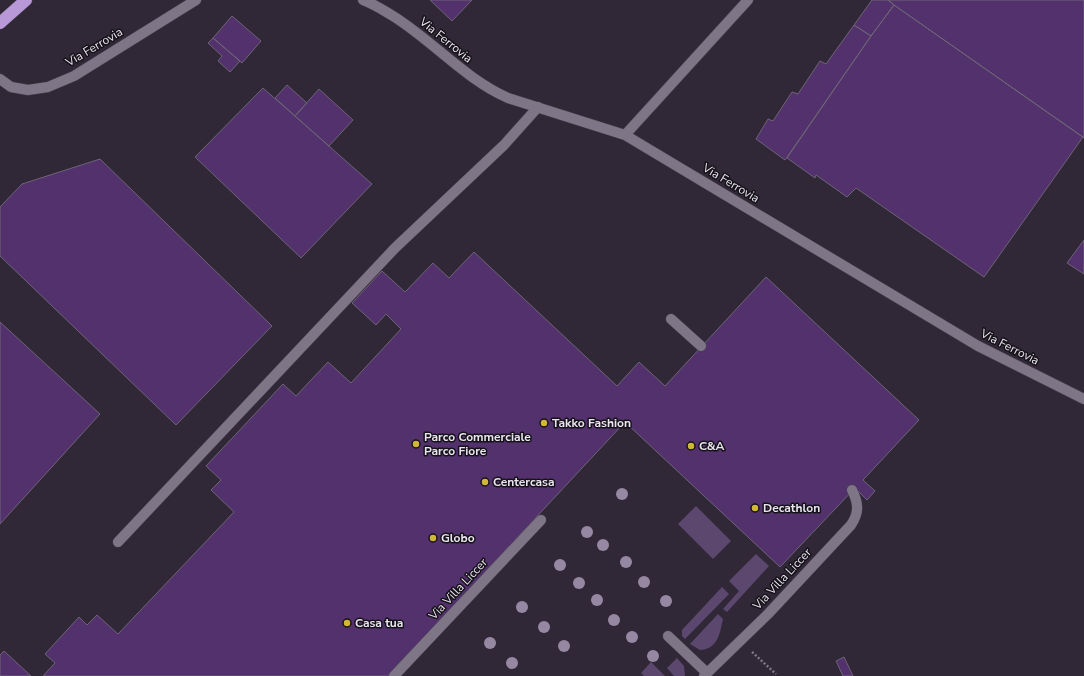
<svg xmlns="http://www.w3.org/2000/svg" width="1084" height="676" viewBox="0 0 1084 676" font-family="'Nunito Sans',sans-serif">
<rect width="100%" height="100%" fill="#302837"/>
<path fill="#5c476f" d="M696 506 731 541 713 559 678 524Z
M756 554 769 566 727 612 723 609 739 591 729 581Z
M722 587 729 594 685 639 682 636V630Z
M718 614 723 619C720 633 718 649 700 650L690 644Z
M677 658 684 666 685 676H674L667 668Z
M651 662 665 676H644L641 673Z"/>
<path fill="#52316d" stroke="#6d6476" d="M430 0H472L452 21Z
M872 0H888L894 5 871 36 854 25Z
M888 0H1084V138L894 5Z
M894 5 1083 137 984 277 856 188 847 197 816 175 815 178 787 158 871 36Z
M232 16 261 41 242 63 213 38Z
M854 25 871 36 785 160 756 139 768 119 773 121 792 92 798 94 820 61 826 64Z
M213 38 240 61 230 72 218 61 222 56 208 43Z
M287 85 307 103 295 116 275 98Z
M263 88 372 184 301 258 195 157Z
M319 89 353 120 329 146 295 116Z
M100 159 272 326 176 425 0 256V207L22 184Z
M1084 240V274L1067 263Z
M474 252 617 386 639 362 665 386 766 277 919 420 863 480 875 491 867 500 855 488 780 567 625 422 388 676H43L55 663 45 654 79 617 87 625 97 615 118 634 234 512 211 490 221 480 206 466 283 384 296 396 328 362 351 383 401 329 386 314 376 325 352 303 382 271 405 292 433 263 449 278Z
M0 322 100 414 0 524Z
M4 651 31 676H0V655Z
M844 657 853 676H843L836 661Z"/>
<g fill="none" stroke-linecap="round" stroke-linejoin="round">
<g stroke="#4a4350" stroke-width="11">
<path id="service" d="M671 319 701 346
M118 542 395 248 504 145 538 107
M668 636 707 673
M394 676 541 520
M704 676 768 614 851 525C859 513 859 504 852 490"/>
</g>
<g stroke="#4a4350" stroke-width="11">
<path id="minor" d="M363 0C374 4 383 10 393 16 433 41 465 79 508 98L625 135 978 346 1084 399
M0 79 11 87 28 90 48 87 74 76 196 0
M625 135 748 0"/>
</g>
<g stroke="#4a4350" stroke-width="13">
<path id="motorway" d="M0 23 26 0"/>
</g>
<path stroke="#807986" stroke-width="2.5" stroke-dasharray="2 2" stroke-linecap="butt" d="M752 652 776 674"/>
<use href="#service" stroke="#7e7587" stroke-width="10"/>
<use href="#minor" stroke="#7e7587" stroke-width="10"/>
<use href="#motorway" stroke="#b898d6" stroke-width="12"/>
</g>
<g fill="#9688a3">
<circle cx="622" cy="494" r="6"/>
<circle cx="587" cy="532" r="6"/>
<circle cx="603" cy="545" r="6"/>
<circle cx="626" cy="562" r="6"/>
<circle cx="560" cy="565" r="6"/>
<circle cx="644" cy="582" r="6"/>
<circle cx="579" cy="583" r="6"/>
<circle cx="597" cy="600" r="6"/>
<circle cx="666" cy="601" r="6"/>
<circle cx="522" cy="607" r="6"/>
<circle cx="614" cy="620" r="6"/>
<circle cx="544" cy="627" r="6"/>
<circle cx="632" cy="637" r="6"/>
<circle cx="490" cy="643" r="6"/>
<circle cx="564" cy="646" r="6"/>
<circle cx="653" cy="656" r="6"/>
<circle cx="512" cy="663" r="6"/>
</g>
<g fill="#d0b736" stroke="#161219" stroke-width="1.5">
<circle cx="544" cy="423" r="4"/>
<circle cx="416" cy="444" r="4"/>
<circle cx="691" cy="446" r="4"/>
<circle cx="485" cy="482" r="4"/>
<circle cx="755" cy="508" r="4"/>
<circle cx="433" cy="538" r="4"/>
<circle cx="347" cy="623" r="4"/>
</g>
<g text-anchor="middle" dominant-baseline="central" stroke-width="3" stroke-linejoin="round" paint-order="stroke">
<g font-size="12" fill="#eae5f0" stroke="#161219">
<text transform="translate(446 40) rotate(39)">Via Ferrovia</text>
<text transform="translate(94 47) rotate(-31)">Via Ferrovia</text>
<text transform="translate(731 183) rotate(31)">Via Ferrovia</text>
<text transform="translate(1010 347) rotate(27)">Via Ferrovia</text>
<text transform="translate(782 579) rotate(-47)">Via Villa Liccer</text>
<text transform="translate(458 589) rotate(-47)">Via Villa Liccer</text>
</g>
<g font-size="12" font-weight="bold" fill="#eae5f0" stroke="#161219" text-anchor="start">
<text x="552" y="423">Takko Fashion</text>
<text x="424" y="437">Parco Commerciale<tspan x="424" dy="14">Parco Fiore</tspan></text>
<text x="699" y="446">C&amp;A</text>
<text x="493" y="482">Centercasa</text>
<text x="763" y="508">Decathlon</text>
<text x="441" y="538">Globo</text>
<text x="355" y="623">Casa tua</text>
</g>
</g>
</svg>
